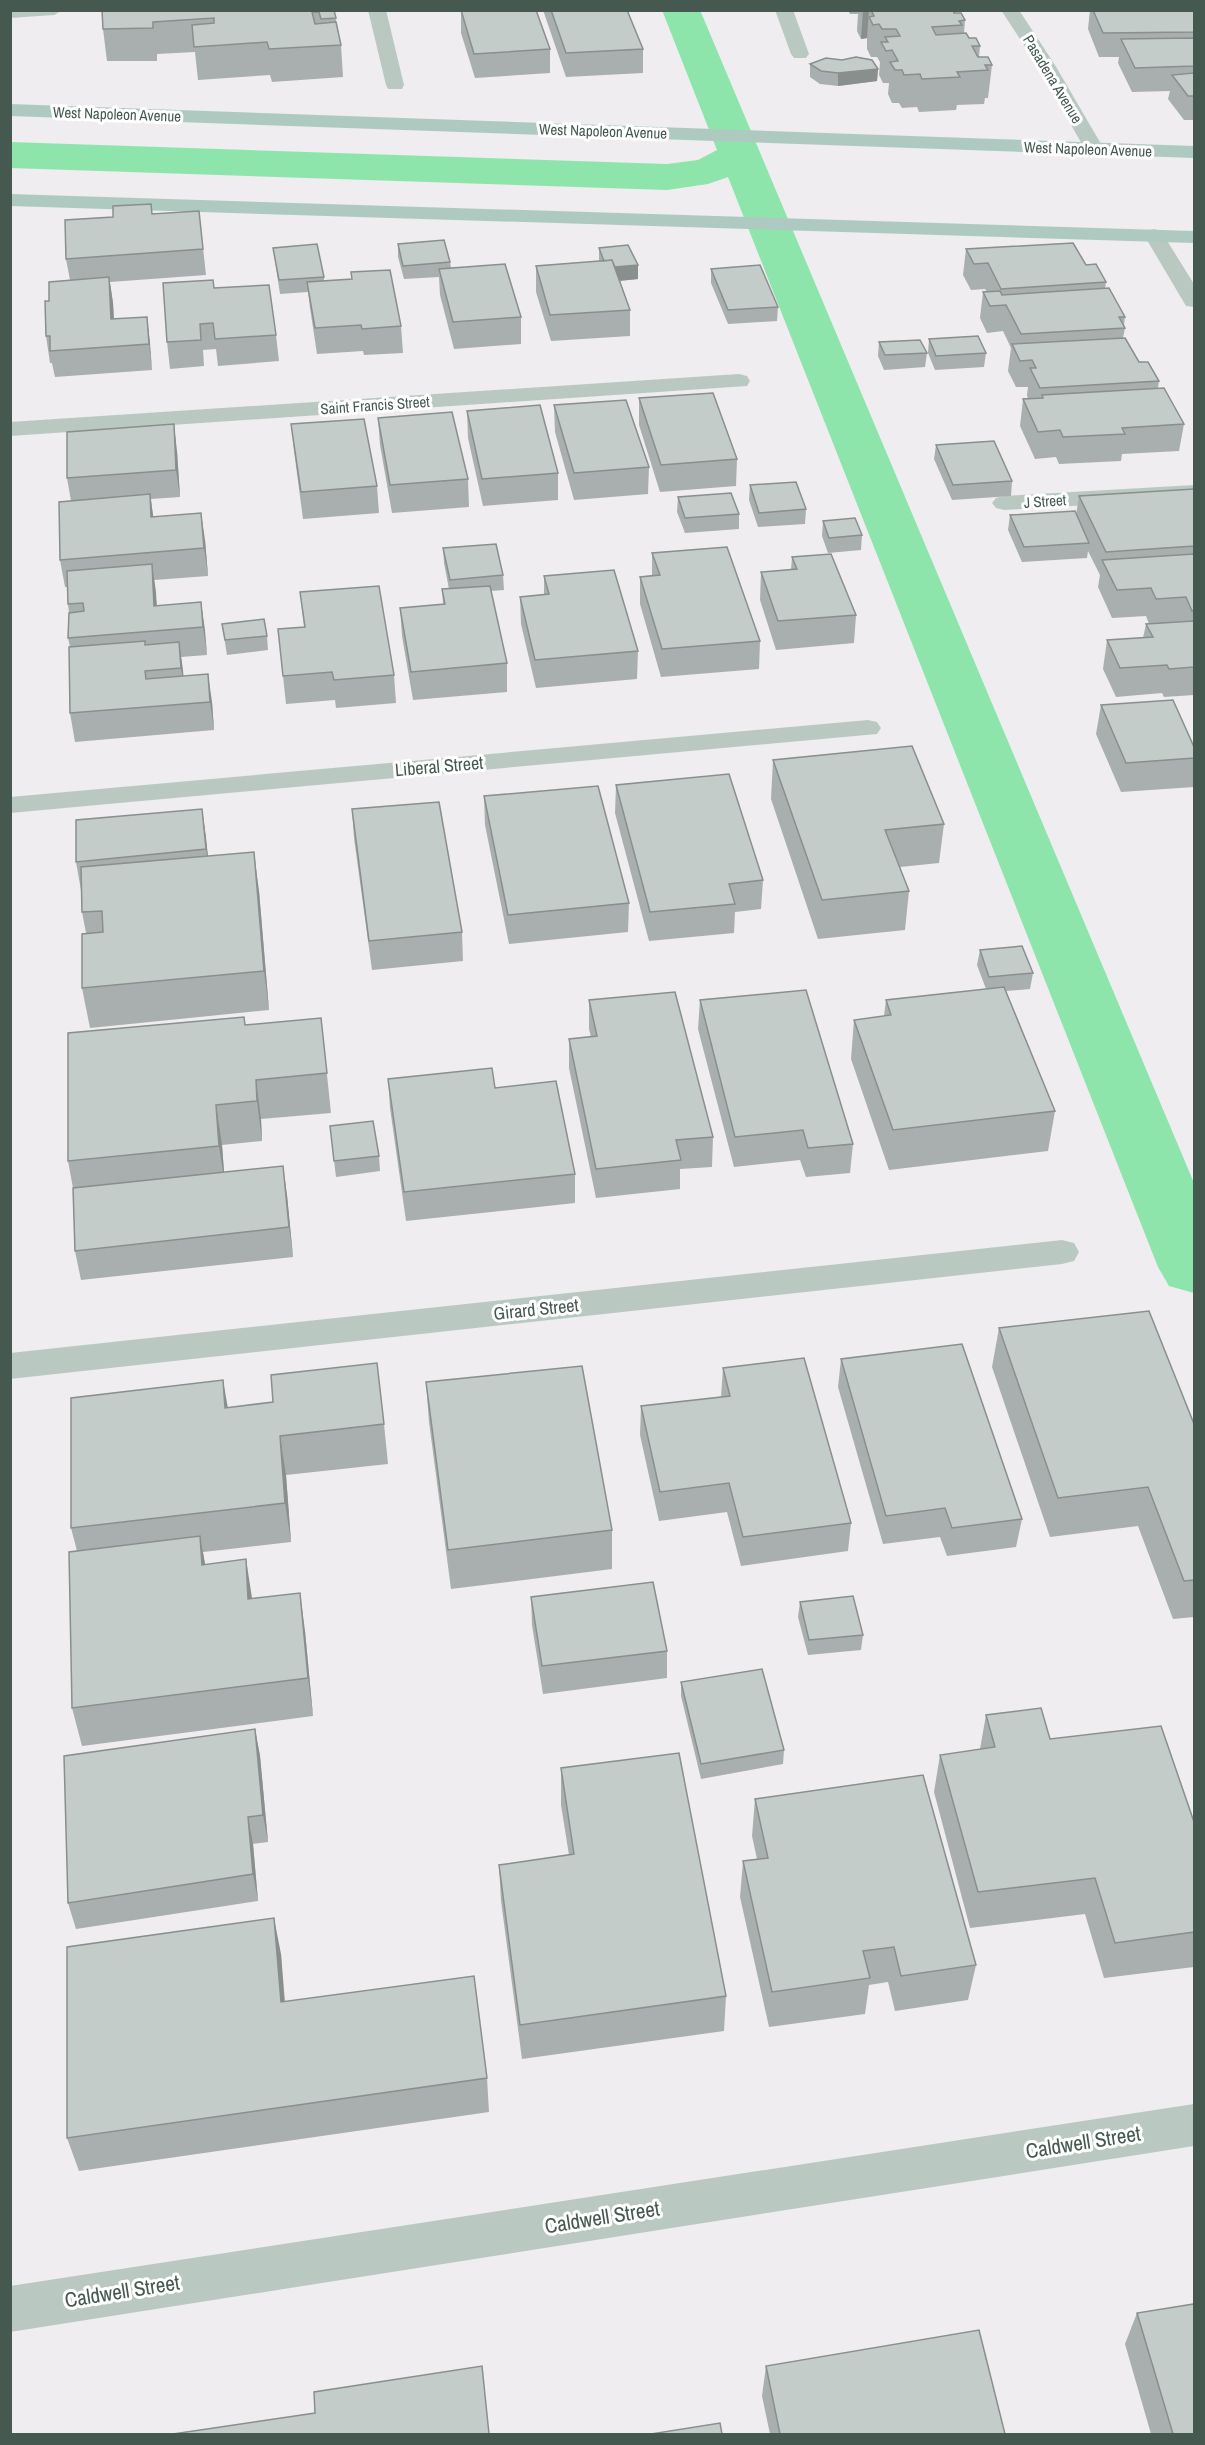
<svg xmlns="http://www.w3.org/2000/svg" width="1205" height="2445" viewBox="0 0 1205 2445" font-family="'Archivo Narrow',sans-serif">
<rect width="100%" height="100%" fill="#efedef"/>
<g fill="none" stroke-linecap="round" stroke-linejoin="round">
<path fill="#8de5ab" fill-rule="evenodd" d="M662 10H700L1194 1183V1293L1169 1286 1158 1267 728 177 708 184 667 190 10 168V142L667 164 698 160 717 150Z"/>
<path fill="#b9c9c2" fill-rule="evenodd" d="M10 10H63L54 15 10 18Z
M368 10H386L404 85 402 89H388L386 85Z
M775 10H793L809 54 806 58H794L791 54Z
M1001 10H1019L1055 65 1104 149 1101 153H1087L1037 65Z
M1154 229 1161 231 1194 284V307L1186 306 1144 235 1147 231Z
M739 374 747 376 750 381 747 386 10 436V422Z
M1194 485V499L1004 510 996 508 992 503 996 498 1004 496Z
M868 720 877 722 881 728 877 734 10 813V797Z
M1062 1240 1074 1243 1079 1252 1074 1261 1062 1264 10 1379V1353Z
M1194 2104V2146L10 2332V2286Z"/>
<path fill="#aecac0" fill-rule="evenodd" d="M10 104 1194 146V158L10 116Z
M10 194 1194 231V243L10 206Z"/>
</g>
<path fill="#a9afae" d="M102 10H334L341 45 343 77 272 82 270 75 198 80 195 52 157 54V61H107L103 29Z
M461 10 550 49V73L475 78 461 33Z
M543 10H627L643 49V73L566 77Z
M848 10H955V13L965 20 964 33 980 46 979 57 992 65 988 98H985L984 104 957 105 956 110 919 112 917 107 902 108 899 103H892L888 94 889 83H883L879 75 880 62 877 57H871L867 49V38L861 39 857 31 858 14H850Z
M1090 10H1194V120H1184L1168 99 1170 91 1132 92 1118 63 1119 57H1099L1088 29Z
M810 64 878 69 877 81 838 86 820 84 810 77Z
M199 211 206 275 110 282 113 303 114 319 147 317 152 370 55 377 52 363H50L46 336 49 301 70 280 66 259Z
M398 244 450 262 451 268 521 317V344L454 349 440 295 439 277 404 279 398 257Z
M273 248 324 277V281L352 279 351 272 401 326 403 353 364 355 363 351 317 354 310 308 308 292 280 294Z
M599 248 638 265V279L620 281 630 310V336L551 341 536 292V266L599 261Z
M966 249 1086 265 1106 282 1105 289 1125 317 1124 325 1125 328 1123 338 1139 362 1159 381 1158 388 1184 424 1179 451 1122 454 1121 461 1059 464 1056 457 1035 459 1020 426 1023 399H1028L1027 395 1028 387H1016L1008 371 1011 348 1003 331 987 333 980 318 983 292H987L985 289 971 290 963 275Z
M711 269 778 307 777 321 728 324 711 283Z
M214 288 276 335 279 361 218 366 216 349 203 350 204 366 170 369 167 342Z
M929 339 986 353 984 367 935 370 928 353Z
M879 342 927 353 925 367 884 370 878 356Z
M639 398 737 459 736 486 660 492 639 425Z
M554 405 649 467 648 494 574 500 555 432Z
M467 411 558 473V500L483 506 468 438Z
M378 418 468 479 469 507 392 513 380 445Z
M291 424 377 486 379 513 303 519 294 451Z
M936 445 1012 481 1011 496 952 500 934 459Z
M177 451 180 497 151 499 153 516 205 540 208 576 154 580 157 606 201 602 207 655 181 657 183 676 212 702 214 730 75 742 70 713V647L68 638 69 613 68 604V587H65L60 560 71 501 67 478Z
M750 485 806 509 805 524 758 527 749 500Z
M1194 489V695L1164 697 1162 693 1116 697 1103 669 1107 640 1143 638 1146 624H1149L1146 616 1112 618 1098 587 1100 575 1088 551 1087 558 1022 562 1008 530 1010 515H1076L1079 496Z
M678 497 739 514V529L685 533 677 512Z
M823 521 862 535 861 550 828 553 822 536Z
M443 548 503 575 504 590 491 591 507 663V692L413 700 402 636 400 608 443 604 442 589H449L444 563Z
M652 553 760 641 759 669 661 677 640 604V577L652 575Z
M792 557 856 615 854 643 776 650 760 600 761 572 791 570Z
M544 576 638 651 637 679 536 688 521 624 520 597 544 595Z
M300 592 394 675 396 703 336 708 335 700 286 704 278 629 304 627Z
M222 624 267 636 268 650 227 655Z
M1101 705 1194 747V787L1121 792 1096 734Z
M773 760 944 824 939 863 900 867 909 891 905 930 818 939 771 799Z
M616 785 763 880 761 909 735 912 734 933 649 941 615 813Z
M484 796 629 903 628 932 509 944 485 825Z
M202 809 208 856 259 891 269 1010 90 1028 82 988 86 933 82 912 81 890 76 862Z
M352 809 462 932 463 961 372 970 354 838Z
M980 950 1033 973 1030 989 1006 991 1055 1111 1048 1151 889 1170 851 1059 854 1020 884 1016 886 1000 986 989 977 965Z
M589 1000 713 1137 712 1167 680 1169V1189L596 1198 569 1068V1039L591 1037 589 1029Z
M700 1000 853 1144 850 1173 806 1177 800 1160 734 1167 698 1029Z
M244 1017 245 1025 321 1018 331 1113 261 1119 262 1141 222 1145 224 1172 287 1195 293 1257 81 1280 75 1251 73 1188 68 1161Z
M388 1079 495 1088 575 1174V1203L406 1221 390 1108Z
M330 1126 379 1156 380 1171 336 1177Z
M999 1328 1194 1424V1617L1173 1619 1138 1526 1050 1537 992 1367Z
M841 1359 1022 1519 1016 1547 947 1556 940 1537 883 1544 838 1387Z
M723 1368 851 1523 848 1551 741 1566 727 1512 659 1521 640 1435 641 1406 721 1397Z
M426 1382 612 1530V1569L451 1589 429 1422Z
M228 1408 384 1424 388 1464 286 1475 291 1542 203 1552 205 1564 252 1599 305 1631 313 1716 82 1746 72 1708 77 1551 71 1528Z
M531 1597 667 1651V1678L543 1694 532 1625Z
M800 1602 863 1635 861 1650 808 1655 798 1617Z
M681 1682 784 1750 783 1764 701 1779 681 1696Z
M986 1715 1050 1739 1194 1822V1967L1104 1978 1085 1914 970 1928 934 1792 940 1755 980 1749Z
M255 1729 260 1756 268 1842 253 1844 258 1901 76 1929 68 1903Z
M561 1768 726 1996 724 2031 522 2059 501 1901 499 1865 569 1855 561 1805Z
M755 1799 976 1965 968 2000 895 2011 888 1982 869 1985 865 2014 769 2027 740 1897 743 1861 757 1859 752 1836Z
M281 1954 285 2001 487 2078 489 2112 79 2171 67 2138Z
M1137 2313 1194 2434H1151L1125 2344Z
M766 2366 1005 2434H770L762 2396Z"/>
<path fill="#898f8d" d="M863 10H869L867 38 861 39Z
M878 69 877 81 838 86V73Z
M638 265V279L607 282V268Z
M109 277 113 303 115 345 111 319Z
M147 317 150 343 152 370 149 344Z
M174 424 177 451 180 497 176 470Z
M150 494 154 522 151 517Z
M201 513 205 540 208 576 204 548Z
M152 564 156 592 158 634 154 606Z
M201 602 205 630 207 655 203 627Z
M179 642 183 670 185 696 181 668Z
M208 674 212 702 214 730 210 702Z
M202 809 206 837 210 878 206 849Z
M254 852 259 891 269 1010 264 971Z
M256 1080 261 1119 262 1141 257 1101Z
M216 1105 222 1145 225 1185 219 1146Z
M283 1166 287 1195 293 1257 289 1227Z
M223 1380 230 1420 225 1408Z
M280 1436 286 1475 291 1542 285 1503Z
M200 1536 207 1575 202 1565Z
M246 1559 252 1598 255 1638 248 1599Z
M300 1593 305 1631 313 1716 308 1678Z
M255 1729 260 1756 268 1842 263 1815Z
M248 1817 253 1844 258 1901 253 1874Z
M274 1918 281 1954 287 2037 281 2002Z"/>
<path fill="#c4ccca" stroke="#898f8d" stroke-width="1.5" d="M102 10H334L336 18 321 19 319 12H312L315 24 336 22 341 45 269 49 267 42 194 47 192 25 214 23V18L153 22V28L103 29Z
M461 10H536L550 49 474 54Z
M551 10H627L643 49 566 53Z
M871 10H953L954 13H961L965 20 959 21 962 25 932 27 936 35 966 33 969 38H976L980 46H972L978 57H988L992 65H985L988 70 957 72 960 77 922 79 920 74 904 75 902 70H895L890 62 898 61 892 50 886 51 881 42H888L885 37 900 36 896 29H882L879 24 873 25 869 17 874 16Z
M1093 10H1194V32L1103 33Z
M1194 38V66L1135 68 1121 39Z
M856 57 872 60 878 69 838 73 821 71 810 64 826 58 842 60Z
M1194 73V96H1188L1172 75Z
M151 204 152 214 199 211 203 249 66 259 65 220 113 217V206Z
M444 240 450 262 403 266 398 244Z
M1073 243 1086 265 1096 264 1106 282 1001 289 988 263 974 264 966 249Z
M317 244 324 277 279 280 273 248Z
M628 245 638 265 615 267 612 260 604 261 599 248Z
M612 260 630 310 550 315 536 266Z
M505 264 521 317 453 322 439 269Z
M760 265 778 307 728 310 711 269Z
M390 270 401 326 362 329 361 325 315 328 307 282 352 279 351 272Z
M109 277 111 319 147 317 149 344 50 351V336H46L45 301H49V282Z
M213 280 214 288 269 285 276 335 215 339 213 323 200 324 201 340 167 342 163 283Z
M1109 288 1125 317H1119L1125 328 1021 334 1006 305 990 306 983 292 1000 291 1002 295Z
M978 336 986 353 936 356 929 339Z
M1125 338 1139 362H1148L1159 381 1040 388 1030 368H1036L1032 360 1020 361 1012 344Z
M920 340 927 353 885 355 879 342Z
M1164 388 1184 424 1122 428 1125 434 1063 437 1060 430 1038 432 1023 399 1043 398 1042 395Z
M713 393 737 459 661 465 639 398Z
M626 400 649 467 574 473 554 405Z
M540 405 558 473 482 479 467 411Z
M452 412 468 479 390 485 378 418Z
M364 419 377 486 301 492 291 424Z
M174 424 176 470 67 478V432Z
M994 441 1012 481 953 485 936 445Z
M796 482 806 509 759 513 750 485Z
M1194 489V546L1106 552 1079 496Z
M731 493 739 514 685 518 678 497Z
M150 494 151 517 201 513 204 548 60 560 59 502Z
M1075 511 1089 543 1024 547 1010 515Z
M855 518 862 535 829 538 823 521Z
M496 544 503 575 450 580 443 548Z
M727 547 760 641 662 649 640 577 660 575 652 553Z
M831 554 856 615 778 621 761 572 797 569 792 557Z
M1194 554V610L1192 611 1186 597 1156 599 1151 588 1117 590 1102 560Z
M152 564 154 606 201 602 203 627 68 638 69 613 84 611 83 603 68 604 67 571Z
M614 570 638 651 535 660 520 597 549 594 544 576Z
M379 586 394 675 334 680 332 672 283 676 278 629 305 627 300 592Z
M490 586 507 663 411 672 400 608 445 604 442 589Z
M264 619 267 636 225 640 222 624Z
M1194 621V667L1169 669 1167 665 1120 668 1107 640 1153 637 1146 624Z
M145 641V645L179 642 181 668 145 671 146 679 208 674 210 702 70 713 69 647Z
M1173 700 1194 747V758L1126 763 1101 705Z
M912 746 944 824 885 830 909 891 822 900 773 760Z
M729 774 763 880 729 884 735 904 650 912 616 785Z
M598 786 629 903 508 915 484 796Z
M439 802 462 932 369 941 352 809Z
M202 809 206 849 76 862V820Z
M254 852 264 971 82 988V934L103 932 102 911 82 912 81 867Z
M1022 946 1033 973 989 977 980 950Z
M1004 987 1055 1111 893 1130 854 1020 891 1015 886 1000Z
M806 990 853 1144 808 1148 803 1130 735 1137 700 1000Z
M675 992 713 1137 676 1140 681 1160 596 1169 569 1039 597 1036 589 1000Z
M244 1017 245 1025 321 1018 327 1073 256 1080 257 1101 216 1105 219 1146 68 1161V1033Z
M492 1068 495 1088 556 1081 575 1174 404 1192 388 1079Z
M373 1121 379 1156 334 1161 330 1126Z
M283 1166 289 1227 75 1251 73 1188Z
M1149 1311 1194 1424V1580L1184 1581 1148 1487 1058 1498 999 1328Z
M962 1344 1022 1519 952 1528 945 1508 886 1516 841 1359Z
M804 1358 851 1523 743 1537 729 1483 660 1492 641 1406 730 1396 723 1368Z
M377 1363 384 1424 280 1436 285 1503 71 1528V1398L223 1380 225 1408 273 1402 271 1375Z
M582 1366 612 1530 448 1550 426 1382Z
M200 1536 202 1565 246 1559 248 1599 300 1593 308 1678 72 1708 69 1552Z
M653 1582 667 1651 542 1666 531 1597Z
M853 1596 863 1635 809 1640 800 1602Z
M762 1669 784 1750 701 1764 681 1682Z
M1041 1708 1050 1739 1161 1726 1194 1822V1932L1115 1943 1095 1878 978 1892 940 1755 995 1747 986 1715Z
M255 1729 263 1815 248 1817 253 1874 68 1903 64 1756Z
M679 1753 726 1996 520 2025 499 1865 574 1854 561 1768Z
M923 1775 976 1965 901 1976 894 1947 863 1951 870 1978 772 1992 743 1861 768 1858 755 1799Z
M274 1918 281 2002 474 1976 487 2078 67 2138V1947Z
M1194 2304V2434H1173L1137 2313Z
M979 2330 1005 2434H780L766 2366Z
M482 2366 489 2434H173L315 2413 314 2392Z
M720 2423 722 2434H651Z"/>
<g text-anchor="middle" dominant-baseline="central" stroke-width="6" stroke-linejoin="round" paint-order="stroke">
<g font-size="15" fill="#465951" stroke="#fff">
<text transform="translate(1053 79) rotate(59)">Pasadena Avenue</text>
<text transform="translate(117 114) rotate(2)">West Napoleon Avenue</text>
<text transform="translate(603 131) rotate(2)">West Napoleon Avenue</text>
<text transform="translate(1088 149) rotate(2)">West Napoleon Avenue</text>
<text transform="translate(375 405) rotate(-4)">Saint Francis Street</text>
<text transform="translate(1045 501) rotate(-4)">J Street</text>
</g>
<g font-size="18" fill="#465951" stroke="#fff">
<text transform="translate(439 766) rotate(-5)">Liberal Street</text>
<text transform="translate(536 1309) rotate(-6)">Girard Street</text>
</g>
<g font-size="21" fill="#465951" stroke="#fff">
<text transform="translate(1083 2142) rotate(-9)">Caldwell Street</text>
<text transform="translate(602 2217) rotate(-9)">Caldwell Street</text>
<text transform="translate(122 2291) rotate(-9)">Caldwell Street</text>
</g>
</g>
<rect width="1205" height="2445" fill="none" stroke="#465951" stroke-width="24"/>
</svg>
